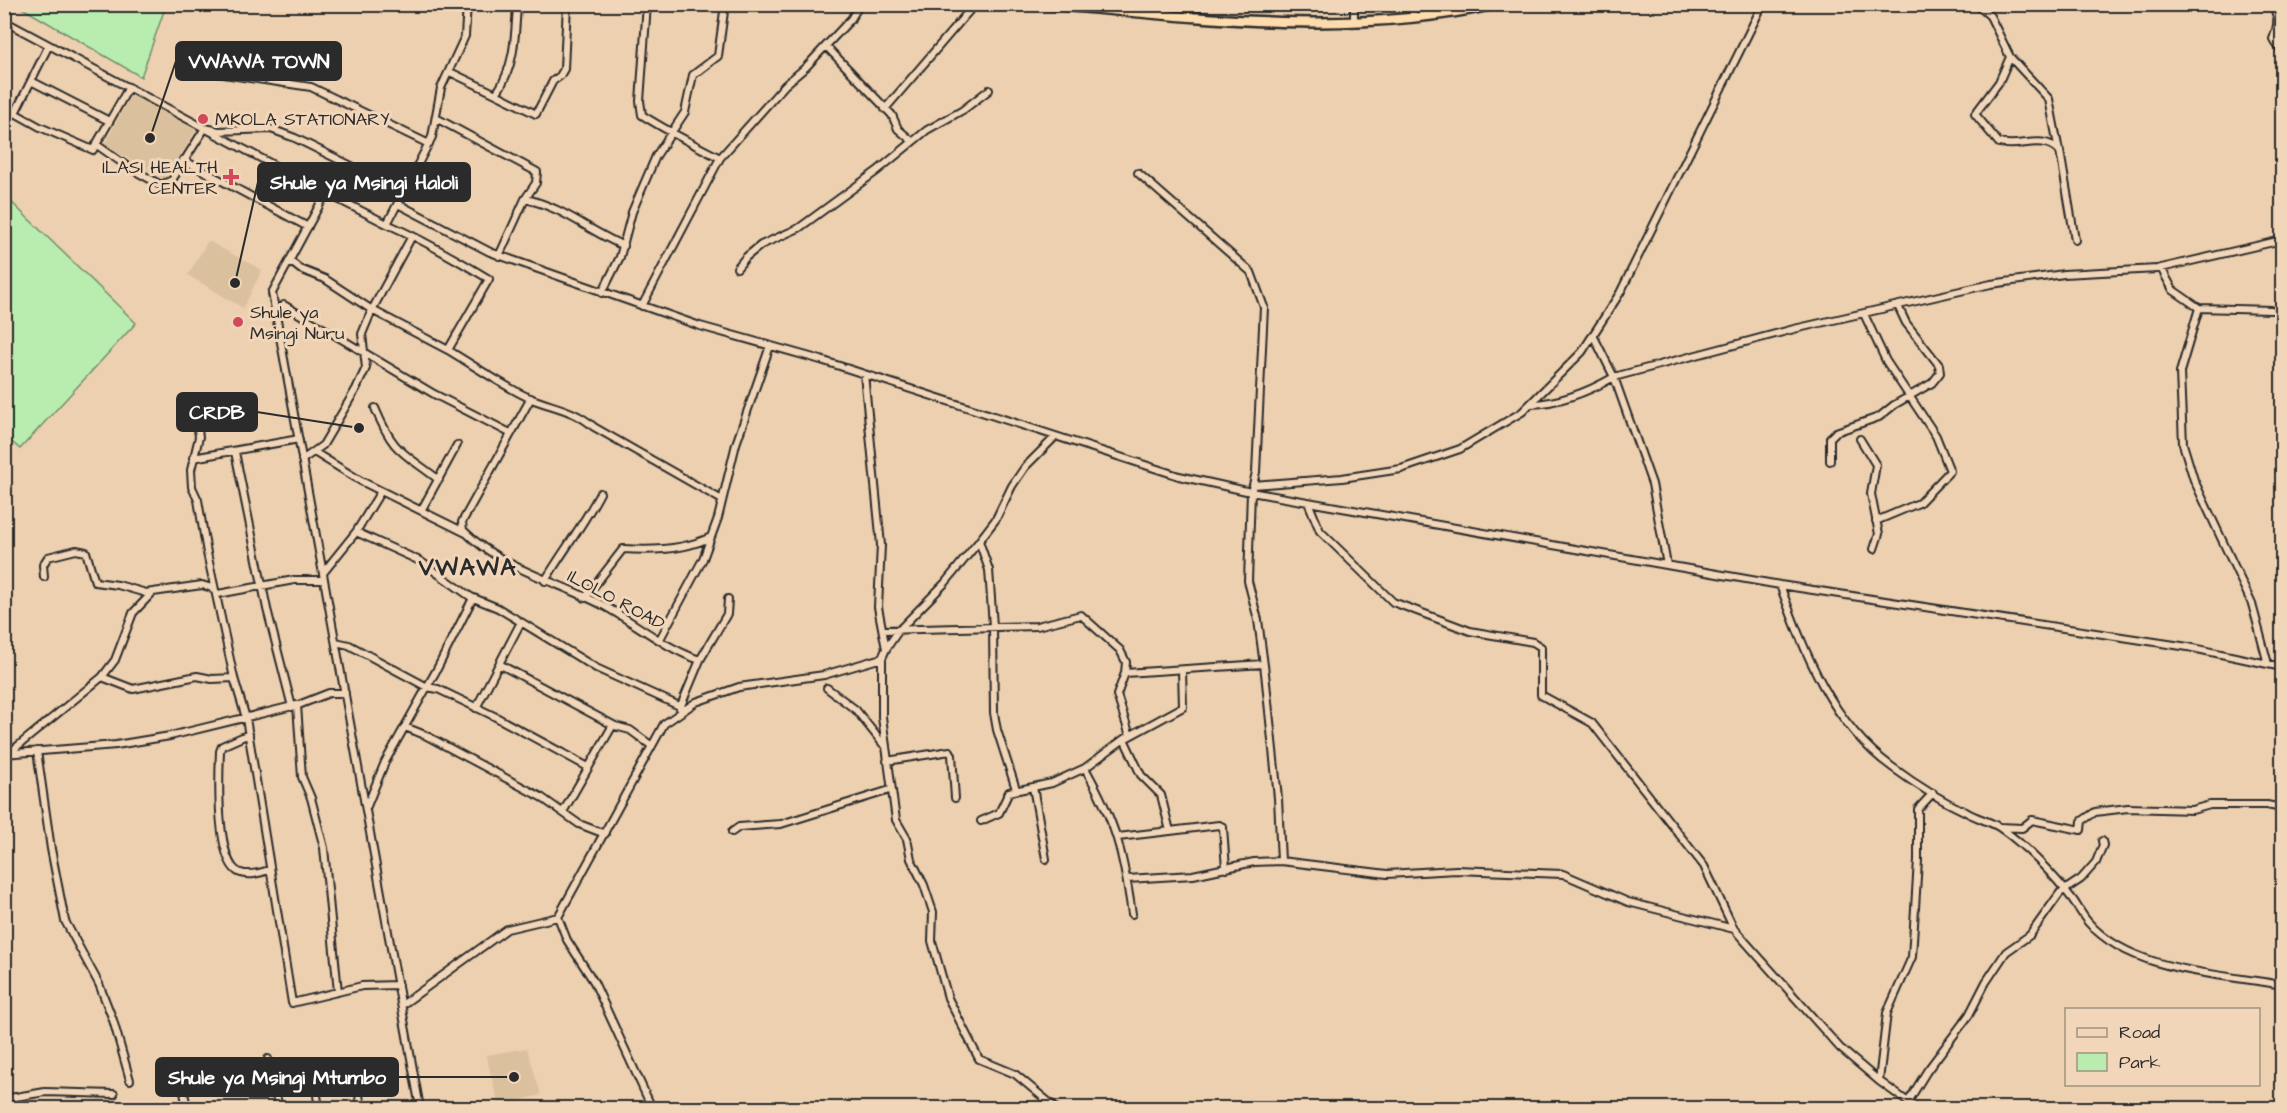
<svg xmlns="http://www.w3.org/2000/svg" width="2287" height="1113" viewBox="0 0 2287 1113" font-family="'Architects Daughter',sans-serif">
<rect width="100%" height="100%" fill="#ecd0af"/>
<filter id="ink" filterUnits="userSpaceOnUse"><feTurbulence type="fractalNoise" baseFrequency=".0167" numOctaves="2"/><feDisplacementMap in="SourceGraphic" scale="12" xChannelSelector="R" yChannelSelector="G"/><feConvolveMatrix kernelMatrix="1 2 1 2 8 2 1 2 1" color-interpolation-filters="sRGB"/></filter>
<g filter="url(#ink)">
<path fill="#dbc09d" d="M131 95 196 130 166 180 104 145Z
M208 241 262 270 243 308 188 275Z
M527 1048 541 1095 499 1106 486 1055Z"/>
<path fill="#b9edaf" stroke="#728c6d" stroke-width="1.5" d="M17 5H166L141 77Z
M5 196 136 323 20 449 5 436Z"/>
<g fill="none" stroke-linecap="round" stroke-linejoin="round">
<g stroke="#2b2b2b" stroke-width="10">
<path id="minor" d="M647 4 640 101 642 115C667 131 693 144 720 158
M1354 4V22
M1976 4 1990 16 2010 57 1999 82 1975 114 1999 143C2021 149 2041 133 2060 151L2075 240
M2271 4C2280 16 2278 26 2273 39L2282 52
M1412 17 1415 4
M4 21 326 193 272 293 420 1108
M826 46 892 115 898 129 912 141
M2010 57 2049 99 2059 151
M210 72 311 87 429 144
M450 72 496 94C515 67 515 37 517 4
M31 81 109 121
M496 94 536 114 553 81 560 76 564 69 567 4
M4 107 40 127 93 150 129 87
M885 109 975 4
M15 113 49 45
M436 118 537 172 536 183 525 199 499 256
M97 145 128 167 161 185 172 180 205 128 219 131 271 129 295 138 404 192
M183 160 308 227
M1138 173 1251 272 1264 307 1256 472 1253 485
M326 193 387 224
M525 199C561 206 591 232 624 246
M398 204 490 252 700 326 821 360 1179 476 1251 492 1253 485 1342 478 1401 469 1460 449 1522 412 1582 352 1620 293 1763 4
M412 236 372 310 448 350 489 279C456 259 422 239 387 224L432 137 441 88 465 36 467 4
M290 261 300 269 325 279 372 310 362 334 366 368 356 389 323 445 302 460
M737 268 746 257 761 245 799 228 877 171 927 130 963 110 989 90
M2161 268 2173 290 2199 308 2180 372 2183 444 2194 480 2252 604 2268 664
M602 293 620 257 632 212 656 156 685 112 693 75 718 56 725 4
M284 305 434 394 510 433
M642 306 720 158 785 85 806 67 851 19 860 4
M2199 308 2271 310
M1864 314 1886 361 1936 436 1950 471 1919 503 1876 521
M1593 335 1614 377 1652 484 1667 565
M448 350C473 365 506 388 532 399 555 408 575 410 594 427L722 500
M531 398 462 522 463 530C504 571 559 581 608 608 638 625 667 649 700 660
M1531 404C1561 403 1588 392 1614 377L1794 329 1991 284 2064 274 2157 269 2282 240
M375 408C394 454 402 451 439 480
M196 413 199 437 191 470 192 487 198 500 207 553 234 678 246 718 292 1003 362 986 398 985
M1860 439 1876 465 1871 494 1879 534 1874 549
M235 452 267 609 292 707
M314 452 361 481 466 533
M193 458 299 439
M1830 461V438L1836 432 1879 417 1894 405 1932 383 1940 373 1939 365 1906 323 1898 306
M1308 502 1320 531 1393 602 1470 631 1533 642 1541 647V695L1592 723 1704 866 1734 929 1840 1048 1879 1081
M422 509 457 445
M356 532 420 561 471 597 498 608 596 668 686 709
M979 541 989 570 993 626 994 713 997 730 1016 789
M323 573 356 532 381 491
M44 577 43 565 48 557 76 550 86 552 95 582 118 585 146 593 202 585 212 588 218 594 294 580H324
M545 581C563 551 584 524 600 493
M1780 585C1805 653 1831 723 1892 767 1915 784 1940 800 1966 812 1976 818 1989 821 1999 827 2023 843 2055 876 2073 900 2078 907 2082 915 2088 922 2131 972 2222 974 2282 985
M585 598 623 549C652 551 685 550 711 537
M883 630 1037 626 1081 615 1120 650 1126 662 1125 673 1263 664
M660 639 703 559 718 518 736 444 770 346
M336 642 349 645 427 687 438 689 494 716 588 767
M886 649 899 630 945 583 976 545 996 519 1012 486 1025 467 1055 437
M882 658V717L896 820 907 839 911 859 924 885 933 912 932 941 948 998 979 1059 1015 1074 1056 1108
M499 664 615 726 630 730 652 746
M1125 673 1117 695 1130 736
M102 677 133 689 197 676 212 679 234 678
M827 688 856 710 883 744
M297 705 302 777 311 798 324 848 338 992
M476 708 521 622
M680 708 700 660 727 614 728 599
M405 727 425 735 541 797 579 824 605 834
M249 734 222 746 220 751C219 774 215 866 241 873 250 876 260 873 269 870
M1124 739 1141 775 1161 795 1170 831 1219 825 1223 827 1226 869
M4 743 11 751
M37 751 51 849 65 921 99 984 113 1020 130 1080
M4 754 116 745 170 736 301 704 329 693H345
M8 754 102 677 115 660 133 613 152 593
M887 761 950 751 952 755 955 798
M1085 768 1124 739 1183 707 1182 670
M1033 787 1046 859
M367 806 385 762 436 671 473 598
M563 812 613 725
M981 821 999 813 1009 792 1052 783 1085 768C1116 823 1123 852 1132 914
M2000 827 2022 828 2032 820 2081 830 2082 821 2095 812 2128 808 2192 810 2210 805H2267L2282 808
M732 832 739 827 781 824 890 790
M1118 837 1170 831
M1281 861 1278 798 1265 673 1258 620 1248 581 1251 492 1780 585 2188 647 2282 667
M1127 879 1193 875 1254 862 1281 861 1387 874 1456 870 1563 874 1628 902 1734 929
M558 917 567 940 594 982 652 1108
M402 1005 507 929 558 917 664 724 696 702 739 687 824 675 882 658 886 649 878 607 881 545 864 374
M268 1059 279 1108
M356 1075 361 1108
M183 1087 187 1108
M316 1089 319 1108
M4 1099 45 1092 114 1094
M1908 1102 1879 1081 1887 1013 1912 957 1918 860V809L1933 793
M1916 1108 1908 1102 1927 1071 1969 1015 1986 982 2006 952 2030 935 2060 893 2081 879 2096 862 2103 845 2102 841"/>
</g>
<g stroke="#2b2b2b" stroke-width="13">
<path id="highway" d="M1045 4C1194 17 1350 38 1497 4"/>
</g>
<use href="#minor" stroke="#f2d6b9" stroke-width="6"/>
<use href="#highway" stroke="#fedbac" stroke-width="8"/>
</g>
</g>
<g fill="#d1495b" stroke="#f2d6b9" stroke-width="2">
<circle cx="203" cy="119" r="6"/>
<path d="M228 168h6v6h6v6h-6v6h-6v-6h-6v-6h6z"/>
<circle cx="238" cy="322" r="6"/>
</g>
<g text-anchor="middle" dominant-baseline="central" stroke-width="6" stroke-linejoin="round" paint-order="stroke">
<g font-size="18" fill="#2b2b2b" stroke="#f2d6b9" text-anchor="start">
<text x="215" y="119">MKOLA STATIONARY</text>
<text x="218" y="167" text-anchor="end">ILASI HEALTH<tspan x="218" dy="21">CENTER</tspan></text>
<text x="250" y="312">Shule ya<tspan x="250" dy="21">Msingi Nuru</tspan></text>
</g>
<g font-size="18" fill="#2b2b2b" stroke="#f2d6b9">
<text transform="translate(616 600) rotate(28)">ILOLO ROAD</text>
</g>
<g font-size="24" font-weight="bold" letter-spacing="1.5" fill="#2b2b2b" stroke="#f2d6b9">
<text x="468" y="568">VWAWA</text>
</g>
</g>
<path fill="none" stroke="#2b2b2b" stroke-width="2" d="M150 138L176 61M235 283L258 182M359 428L257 412M514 1077L398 1077"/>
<g fill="#2b2b2b" stroke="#f2d6b9" stroke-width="2">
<circle cx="150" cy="138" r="6"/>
<circle cx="235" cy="283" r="6"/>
<circle cx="359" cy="428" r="6"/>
<circle cx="514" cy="1077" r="6"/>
</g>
<g fill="#2b2b2b" stroke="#2b2b2b" stroke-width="2">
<rect x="176" y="42" width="165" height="38" rx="6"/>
<rect x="258" y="163" width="212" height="38" rx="6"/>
<rect x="177" y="393" width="80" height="38" rx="6"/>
<rect x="156" y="1058" width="242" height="38" rx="6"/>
</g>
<g font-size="20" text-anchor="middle" font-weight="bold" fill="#fff">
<text x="259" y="68">VWAWA TOWN</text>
<text x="364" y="189">Shule ya Msingi Haloli</text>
<text x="217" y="419">CRDB</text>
<text x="277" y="1084">Shule ya Msingi Mtumbo</text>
</g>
<rect width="2287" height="1113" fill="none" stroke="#f2d6b9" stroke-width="24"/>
<rect x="12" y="12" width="2263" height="1089" fill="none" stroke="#2b2b2b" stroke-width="2" filter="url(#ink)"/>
<rect x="2065" y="1008" width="195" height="78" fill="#f2d6b9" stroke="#a29280" stroke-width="1.5"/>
<rect x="2077" y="1028" width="30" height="9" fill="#f2d6b9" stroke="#a29280" stroke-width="1.5"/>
<text x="2119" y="1038" font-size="18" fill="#2b2b2b">Road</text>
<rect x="2077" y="1053" width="30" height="18" fill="#b9edaf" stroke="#a29280" stroke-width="1.5"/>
<text x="2119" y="1068" font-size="18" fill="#2b2b2b">Park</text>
</svg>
